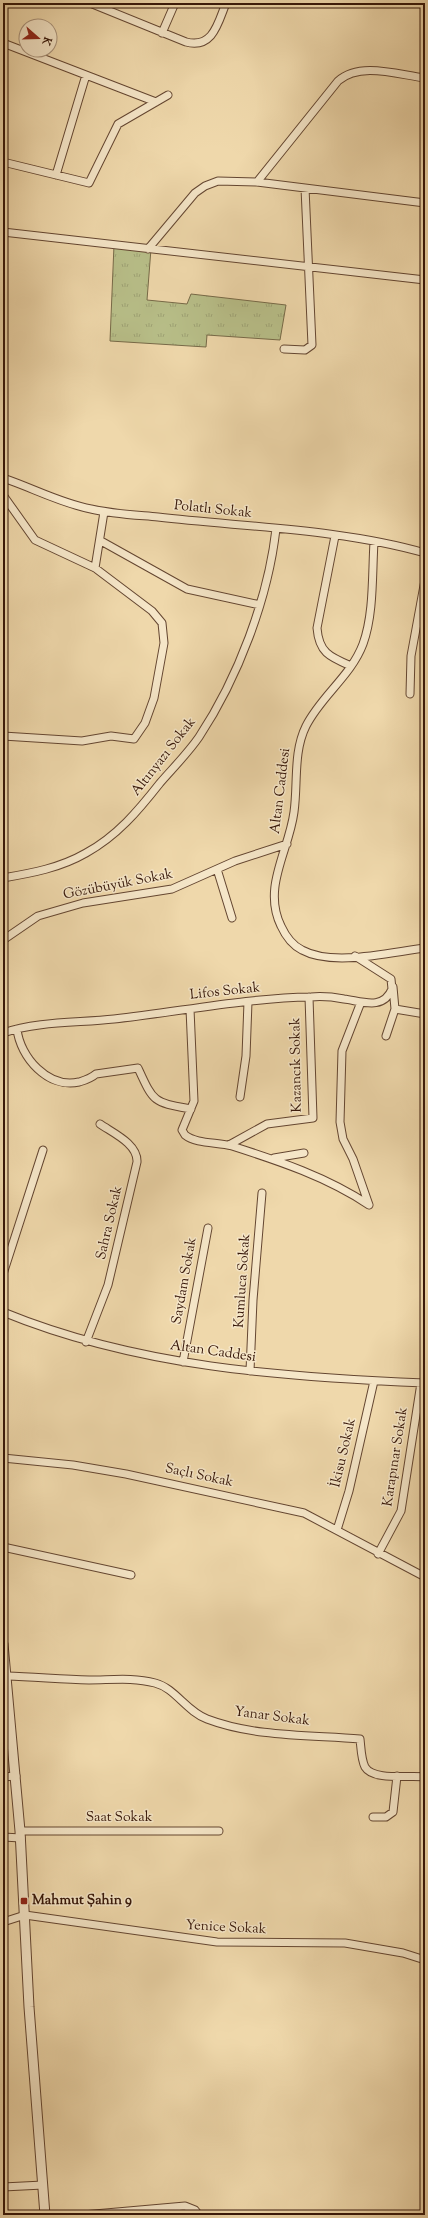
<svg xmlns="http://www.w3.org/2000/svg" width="428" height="2218" viewBox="0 0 428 2218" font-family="'Sorts Mill Goudy',serif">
<defs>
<pattern id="grass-tufts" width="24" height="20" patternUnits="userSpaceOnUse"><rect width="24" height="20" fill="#b8bf89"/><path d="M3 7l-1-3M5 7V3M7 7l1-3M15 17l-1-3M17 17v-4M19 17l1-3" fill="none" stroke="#9fa375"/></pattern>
</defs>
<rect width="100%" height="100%" fill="#efd8ab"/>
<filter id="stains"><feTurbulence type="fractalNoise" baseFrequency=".005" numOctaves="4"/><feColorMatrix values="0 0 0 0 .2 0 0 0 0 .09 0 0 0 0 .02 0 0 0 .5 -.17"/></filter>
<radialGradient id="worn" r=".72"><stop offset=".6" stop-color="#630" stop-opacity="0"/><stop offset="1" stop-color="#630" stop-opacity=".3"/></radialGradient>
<path fill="url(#grass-tufts)" stroke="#776a48" d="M114 245 151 249 147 300 187 304 191 294 286 305 280 340 207 335 206 347 110 341Z"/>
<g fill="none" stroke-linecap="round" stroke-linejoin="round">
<g stroke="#644631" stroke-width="9">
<path id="minor" d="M90 3 186 42C213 49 218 23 226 3
M162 33 175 3
M3 43 156 102
M3 162 89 183 118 124 168 95
M56 175 86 75
M257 182 338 81C360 61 399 75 425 78
M3 232 425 280
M148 249 195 193 205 186 218 181 257 182 425 203
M284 349 305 350 312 345 305 188
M3 478C33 488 60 503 91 509 113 514 136 515 158 517 244 527 342 529 425 553
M3 495 35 540 95 568 152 611 162 623 164 643 154 698 145 723 134 739 111 736 82 741 3 736
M335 536 317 628C319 653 330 657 351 666
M101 541 187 589 260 605
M374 542C372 574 374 614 363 644 351 676 321 696 306 726 293 752 298 784 294 812 289 851 262 887 281 926 286 937 292 945 302 950 333 967 391 952 425 948
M95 568 104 512
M410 694 411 656 425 580
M217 869 232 918
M3 878C32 873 60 868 86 853 117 836 138 811 160 783 173 768 188 753 199 737 238 678 268 599 276 529
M3 940 38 916 83 903 172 889 235 861 287 844
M361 1002 342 1051 340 1122 343 1139 353 1159 369 1205
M190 1009 194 1101 182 1130 185 1135C196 1144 218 1142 232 1146 279 1161 327 1177 369 1205
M395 1009 425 1014
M17 1029C20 1057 48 1089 79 1082 86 1080 90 1079 96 1074L138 1068C154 1103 153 1102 191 1109
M3 1033C38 1021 78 1023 114 1019 179 1012 245 998 311 997 322 996 333 997 344 999 361 1001 383 1011 392 989L391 979 355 956
M386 1036 395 1009 393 987
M240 1097 246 1056 248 1002
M229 1145 267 1124 313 1118 309 997
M274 1158 304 1153
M3 1274 43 1150
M3 1312C137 1367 282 1377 425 1383
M86 1342 108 1285 137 1162C138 1144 113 1133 100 1124
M183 1362 208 1228
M250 1371 253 1300 262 1193
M3 1458 73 1465 126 1474 304 1513 425 1577
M337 1530 349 1491 374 1381
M3 1547 131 1575
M378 1554 401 1511 421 1383
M7 1676C34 1677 61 1679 89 1680 111 1680 133 1677 155 1683 175 1688 186 1711 207 1719 254 1737 310 1735 360 1739 361 1747 361 1759 365 1767 373 1781 410 1775 425 1777
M3 1777 16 1776
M373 1817H386L393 1812 397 1776
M20 1831H219
M3 1837 21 1838
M3 1922 25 1915 217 1942 345 1943 403 1953 425 1960
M3 2187 43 2185
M83 2215 185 2206 195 2210 199 2215"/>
</g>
<g stroke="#644631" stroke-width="11">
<path id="tertiary" d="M3 1644 20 1831 29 2007 45 2215"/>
</g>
<use href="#minor" stroke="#f5e6c8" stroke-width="7"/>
<use href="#tertiary" stroke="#f5e6c8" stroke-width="9"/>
</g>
<rect fill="#8f2418" stroke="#f5e6c8" stroke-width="1.5" x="20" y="1897" width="8" height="8" rx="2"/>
<g text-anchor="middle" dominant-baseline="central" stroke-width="3" stroke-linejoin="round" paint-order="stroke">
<g font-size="14" fill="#361608" stroke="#f5e6c8">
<text transform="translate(213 510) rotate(6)">Polatlı Sokak</text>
<text transform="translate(164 757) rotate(-52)">Altınyazı Sokak</text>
<text transform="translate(281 791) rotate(-83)">Altan Caddesi</text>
<text transform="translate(118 885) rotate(-11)">Gözübüyük Sokak</text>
<text transform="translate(225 992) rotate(-6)">Lifos Sokak</text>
<text transform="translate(297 1065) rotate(-91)">Kazancık Sokak</text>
<text transform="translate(110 1223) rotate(-77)">Sahra Sokak</text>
<text transform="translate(185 1281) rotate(-80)">Saydam Sokak</text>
<text transform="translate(243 1281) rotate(-86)">Kumluca Sokak</text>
<text transform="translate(213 1352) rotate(8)">Altan Caddesi</text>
<text transform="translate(344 1453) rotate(-77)">İkisu Sokak</text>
<text transform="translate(396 1457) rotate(-81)">Karapınar Sokak</text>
<text transform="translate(199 1476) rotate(12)">Saçlı Sokak</text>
<text transform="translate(272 1717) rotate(7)">Yanar Sokak</text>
<text x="119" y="1818">Saat Sokak</text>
<text transform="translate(226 1928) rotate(3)">Yenice Sokak</text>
</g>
<g font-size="14" font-weight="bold" fill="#361608" stroke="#f5e6c8" text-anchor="start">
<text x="32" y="1901">Mahmut Şahin 9</text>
</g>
</g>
<rect width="428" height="2218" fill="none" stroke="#efd8ab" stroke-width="16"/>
<rect x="4" y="4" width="420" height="2210" fill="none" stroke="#361608" stroke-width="2"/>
<rect x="8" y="8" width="412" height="2202" fill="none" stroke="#361608"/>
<g transform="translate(38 38) rotate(110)"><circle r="19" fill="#f5e6c8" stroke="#a9937b"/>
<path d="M0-3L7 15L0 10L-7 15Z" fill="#8f2418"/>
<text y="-6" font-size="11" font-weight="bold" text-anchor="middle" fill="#361608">K</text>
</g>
<rect width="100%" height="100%" filter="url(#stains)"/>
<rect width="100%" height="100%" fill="url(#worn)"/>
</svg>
